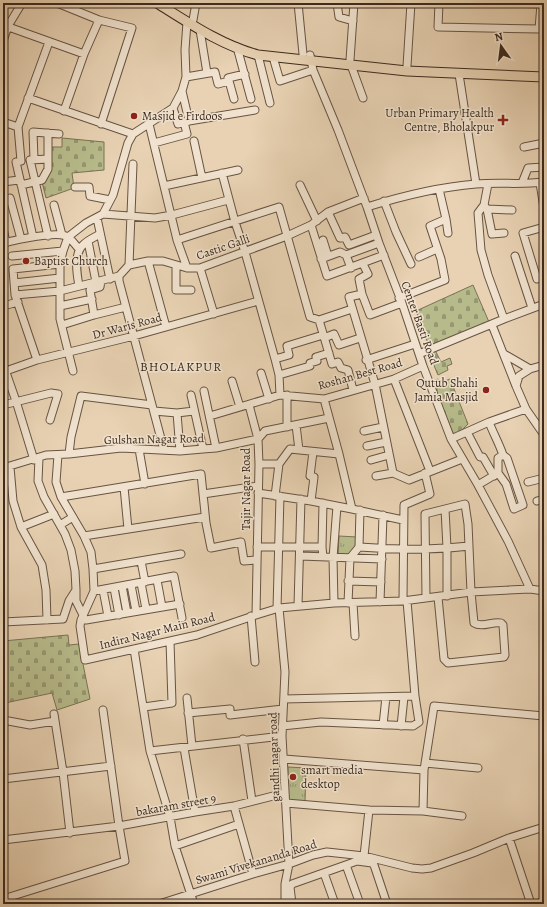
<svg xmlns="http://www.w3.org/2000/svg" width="547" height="907" viewBox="0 0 547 907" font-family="Alegreya,serif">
<defs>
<pattern id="grass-tufts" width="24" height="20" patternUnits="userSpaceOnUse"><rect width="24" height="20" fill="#b7bb8b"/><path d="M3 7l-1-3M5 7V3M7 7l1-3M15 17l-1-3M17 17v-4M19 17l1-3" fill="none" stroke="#969871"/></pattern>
<pattern id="cemetery-stones" width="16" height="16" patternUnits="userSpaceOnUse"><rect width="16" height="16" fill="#b7bb8b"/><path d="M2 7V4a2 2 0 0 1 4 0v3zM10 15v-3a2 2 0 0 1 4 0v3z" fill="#969871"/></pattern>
</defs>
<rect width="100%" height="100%" fill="#e8d2b3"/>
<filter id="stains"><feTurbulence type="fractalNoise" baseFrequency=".005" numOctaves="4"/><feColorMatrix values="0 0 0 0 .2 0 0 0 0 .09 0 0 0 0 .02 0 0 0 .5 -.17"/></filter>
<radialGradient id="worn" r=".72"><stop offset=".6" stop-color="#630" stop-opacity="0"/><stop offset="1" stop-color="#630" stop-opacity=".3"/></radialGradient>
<path fill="url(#grass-tufts)" stroke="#7a7254" d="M339 536 357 537 356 548 350 556H338Z
M288 767 306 768 305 802 287 801Z"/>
<path fill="url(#cemetery-stones)" stroke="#7a7254" d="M62 138 104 142V170L72 173 74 188 46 198 42 182 48 176 50 147H62Z
M473 285 489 322 429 346 416 311Z
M435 350 441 362 450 358 452 364 447 366 448 370 438 375 430 356Z
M438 379 440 383 450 379 468 424 461 431 454 435 430 382Z
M68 635 69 645 79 644 90 699 57 710 52 693 5 703 3 695V641Z"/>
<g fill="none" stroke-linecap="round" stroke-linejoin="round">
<g stroke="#675443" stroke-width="9">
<path id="minor" d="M57 3 99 20 132 28 101 124
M298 3 303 54
M337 3 339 17 353 21
M439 3 438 27 539 29 541 4
M507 3 544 4
M193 20 196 3
M3 25 84 54
M200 30 207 73
M3 41 8 26 22 3
M237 47 251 99
M258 55 270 103
M310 55 313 70 338 130 367 207 379 243 402 303 423 366 451 439 478 485 508 541 530 589
M273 57 280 81 313 70
M350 60 354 3
M351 65 363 98
M407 66 411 3
M459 74 476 184
M186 77 215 72 218 84 229 81 228 78 245 74
M229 81 234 99
M182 91 189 121
M28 98 133 134
M173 108 178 124 189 121 255 110
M64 111 84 54 99 20
M3 122 18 127 49 42
M149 124 177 240 187 268
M18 127 21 161 16 162 33 237
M194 141 202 178
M154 143 187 134 184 122
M524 147 544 143
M34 159 33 132 59 134
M222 173 235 222 245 252 275 359 279 375 280 395
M3 182 19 180
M522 183 528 168 544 167
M540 183 544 208
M488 184 484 205 478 213 481 250 488 275 504 319
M21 185 42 180 48 169V133
M300 185 317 221
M164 186 238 170
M75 187H89L90 196 110 200
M10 198 21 239
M384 201 396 232 411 264
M54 205 62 235
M484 205 487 209 492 234 504 233
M367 207C402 196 439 187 476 184 499 182 521 185 544 182
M487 209 512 210
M328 212 340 238 345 237 349 245 376 235
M103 214 155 218 172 215 228 200
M97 218 110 279
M446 219 448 233
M311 225 327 276 384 255
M3 228 6 243
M48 236 30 160 48 159
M177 240 279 207 310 317 319 320 352 309
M323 240 328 256
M88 241 96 282
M3 243C16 240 54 231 66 236 71 238 75 245 79 249
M346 255 379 243
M12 256 63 251
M515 256 532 308
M419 257 437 249
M321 259 340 252 346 255 351 268
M148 261 166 327
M363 264 368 274 359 279 362 294 370 315 402 303
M129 265 133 164
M176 265V290H191
M200 268 214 314
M537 279 523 233 544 227
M14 283 60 278
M79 286C77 275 73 253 84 244 88 240 95 237 100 234
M362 294 349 297 375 384 393 473 409 480 462 459
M15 295 60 291 119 276
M399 298 445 280 441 259 430 226 446 219 439 189
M3 306 18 302
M60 306 92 299
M94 315 90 290 100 287 101 281
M319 320 332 364 338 362 341 368 348 370 353 390
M62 325 94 315 126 307
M492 325 516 386
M324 338 334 334 339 345 360 338
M419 354 504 319 544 304
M504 354 530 369 544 365
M275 359 289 355 287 346 323 335
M37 360 15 295 13 269 60 264
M366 360 415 344
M3 364 16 401 34 460
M530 369 519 376 516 386 526 409 542 432 544 433
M73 371 60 319V264L63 251 68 237 86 223 103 214 113 195 128 143 133 134 173 108 182 91 186 77 185 50 187 22
M3 372 37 360 134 336 258 301
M261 373 269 399
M279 375 310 366V363L317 361 316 357 329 353
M394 379 430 471
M232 381 240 407
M204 391 216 448
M191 395 203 449
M287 395V427
M324 399 339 454 352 509 403 520
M3 405 51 393 58 394 50 420
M154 411 177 413 194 411
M177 413 180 451
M210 416 280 395 324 399 394 379 423 366
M489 422C493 433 499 443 503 455L498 458V473L506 484 514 509 523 505 507 458 503 455
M296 425 299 450
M364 431 383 427
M467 432 480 457H483L494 476
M451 439 489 422 526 409
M367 446 386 442
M139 449 145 484
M164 450 119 281V276L129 265 148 261H163L187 268H200L287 236 311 225 328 212 364 198
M69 454 71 437 81 396 152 405
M58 455 56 482 61 497 84 536 91 552 93 569 94 591 81 620 80 626 85 660 197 635 256 615 279 608 334 603 403 601 471 592 530 589 544 591
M371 460 389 455
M259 464H279
M10 467 13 501 21 527 42 565 46 590 47 620
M3 468 46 455 69 454 121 448 180 451 203 449 216 448 258 439 249 405
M376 476 393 473
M528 482 544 478
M478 485 498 473
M124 487 128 529
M258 493 311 501 352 509
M203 494 258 486
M275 496 279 464 290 449 339 454
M61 497 201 474 206 523 211 548 241 542 244 561 256 560
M311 501 314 477 310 476 313 452
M537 501 544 499
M323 503 322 547 323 557
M445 509 447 548V596
M60 525 73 517
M21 527 54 514
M84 536 205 517
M257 547H322
M359 547C396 550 433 550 469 546
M300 556 382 559
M141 561 145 582
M93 569 181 554
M157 580 162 607
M348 581 381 582
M141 583 146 609
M131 585 136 611
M122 586 127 613
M114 588 119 615
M76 590V601L83 615
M103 590 108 616
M94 591 174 576 182 618
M426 598 425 514 465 504 468 524 471 592 474 623C482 628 493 621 501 623L503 625 505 655 504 657 448 663 444 659 438 597
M403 601 404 505 430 494 425 473
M380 602 383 515
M334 603 333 558 337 506
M348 603 350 558 359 547 360 510
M353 603 355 636
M298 606 301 499
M279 608 285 672 282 736 289 864 285 884V904
M277 609 280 496
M256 615 259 464 258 439 265 431 329 418
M251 616 255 662
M81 620H86L180 604
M3 622 63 619 69 601 76 590 75 571 71 550 65 534 44 497 38 481 39 458
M134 649 150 751 170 817 175 846 194 904
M187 698 192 746
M284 699 415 696
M144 707 172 703 170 641
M188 713 230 709V715L283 709
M54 714 63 772 70 833
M3 720 30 725 55 721
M383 725 386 697
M282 726 321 722 413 726 419 722 415 696 407 601
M401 726 404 697
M243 739 252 801
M184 748 195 812
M150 751 282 736
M284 759 424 770
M425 763 478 768
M3 779 111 766
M286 803 369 810 423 811 462 816
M234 806 253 874
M423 811 424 770 434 706 544 716
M509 838 531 904
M3 840 119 826 195 812 234 806 285 793
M175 846 239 824
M364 856 369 810
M346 865 360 904
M324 873 335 904
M3 899 125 861 119 826 103 710
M159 904 253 874 289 864 313 855 327 852 364 856 412 868 422 869 431 868 473 853 509 838 544 827
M292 904 290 887 292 884 357 861 372 863 374 865 387 904
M535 904 544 902"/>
</g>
<g stroke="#3c2a1e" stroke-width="11">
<path id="major" d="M157 3C189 23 221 45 258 55L407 71 544 77"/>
</g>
<use href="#minor" stroke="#f0e2ce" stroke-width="7"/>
<use href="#major" stroke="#e8d2b3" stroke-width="9"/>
</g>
<g fill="#8f2418" stroke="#f0e2ce" stroke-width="1.5">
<circle cx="134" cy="116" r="4"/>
<path d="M501 114h4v4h4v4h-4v4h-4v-4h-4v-4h4z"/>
<circle cx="26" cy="261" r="4"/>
<circle cx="486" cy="390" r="4"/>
<circle cx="293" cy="777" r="4"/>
</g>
<g text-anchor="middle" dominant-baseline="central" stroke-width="3" stroke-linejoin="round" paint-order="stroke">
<g font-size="12" fill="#3c2a1e" stroke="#f0e2ce" text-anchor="start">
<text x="494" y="113" text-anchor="end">Urban Primary Health<tspan x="494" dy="14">Centre, Bholakpur</tspan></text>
<text x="142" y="116">Masjid e Firdoos</text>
<text x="34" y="261">Baptist Church</text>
<text x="478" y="383" text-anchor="end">Qutub Shahi<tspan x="478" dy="14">Jamia Masjid</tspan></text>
<text x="301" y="770">smart media<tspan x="301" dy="14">desktop</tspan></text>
</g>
<g font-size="12" fill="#3c2a1e" stroke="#f0e2ce">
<text transform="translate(223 247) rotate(-19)">Castic Galli</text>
<text transform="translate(420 323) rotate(70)">Center Basti Road</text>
<text transform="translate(127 326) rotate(-15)">Dr Waris Road</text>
<text transform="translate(360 374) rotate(-16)">Roshan Best Road</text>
<text transform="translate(154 439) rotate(-1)">Gulshan Nagar Road</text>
<text transform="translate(246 489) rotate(-90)">Tajir Nagar Road</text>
<text transform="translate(157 631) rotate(-14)">Indira Nagar Main Road</text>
<text transform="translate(274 757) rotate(-92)">gandhi nagar road</text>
<text transform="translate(176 805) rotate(-10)">bakaram street 9</text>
<text transform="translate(256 862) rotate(-17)">Swami Vivekananda Road</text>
</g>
<g font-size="13" letter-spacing="1" fill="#3c2a1e" stroke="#f0e2ce">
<text x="181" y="366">BHOLAKPUR</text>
</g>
</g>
<rect width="547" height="907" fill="none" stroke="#e8d2b3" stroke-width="16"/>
<rect x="4" y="4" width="539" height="899" fill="none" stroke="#3c2a1e" stroke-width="2"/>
<rect x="8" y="8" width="531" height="891" fill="none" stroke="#3c2a1e"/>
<g transform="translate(501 46) rotate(346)" stroke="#f0e2ce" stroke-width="3" paint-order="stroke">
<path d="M0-3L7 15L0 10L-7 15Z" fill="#3c2a1e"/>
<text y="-6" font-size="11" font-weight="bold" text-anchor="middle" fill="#3c2a1e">N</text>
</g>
<rect width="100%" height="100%" filter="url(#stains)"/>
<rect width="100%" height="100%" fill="url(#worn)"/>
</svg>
